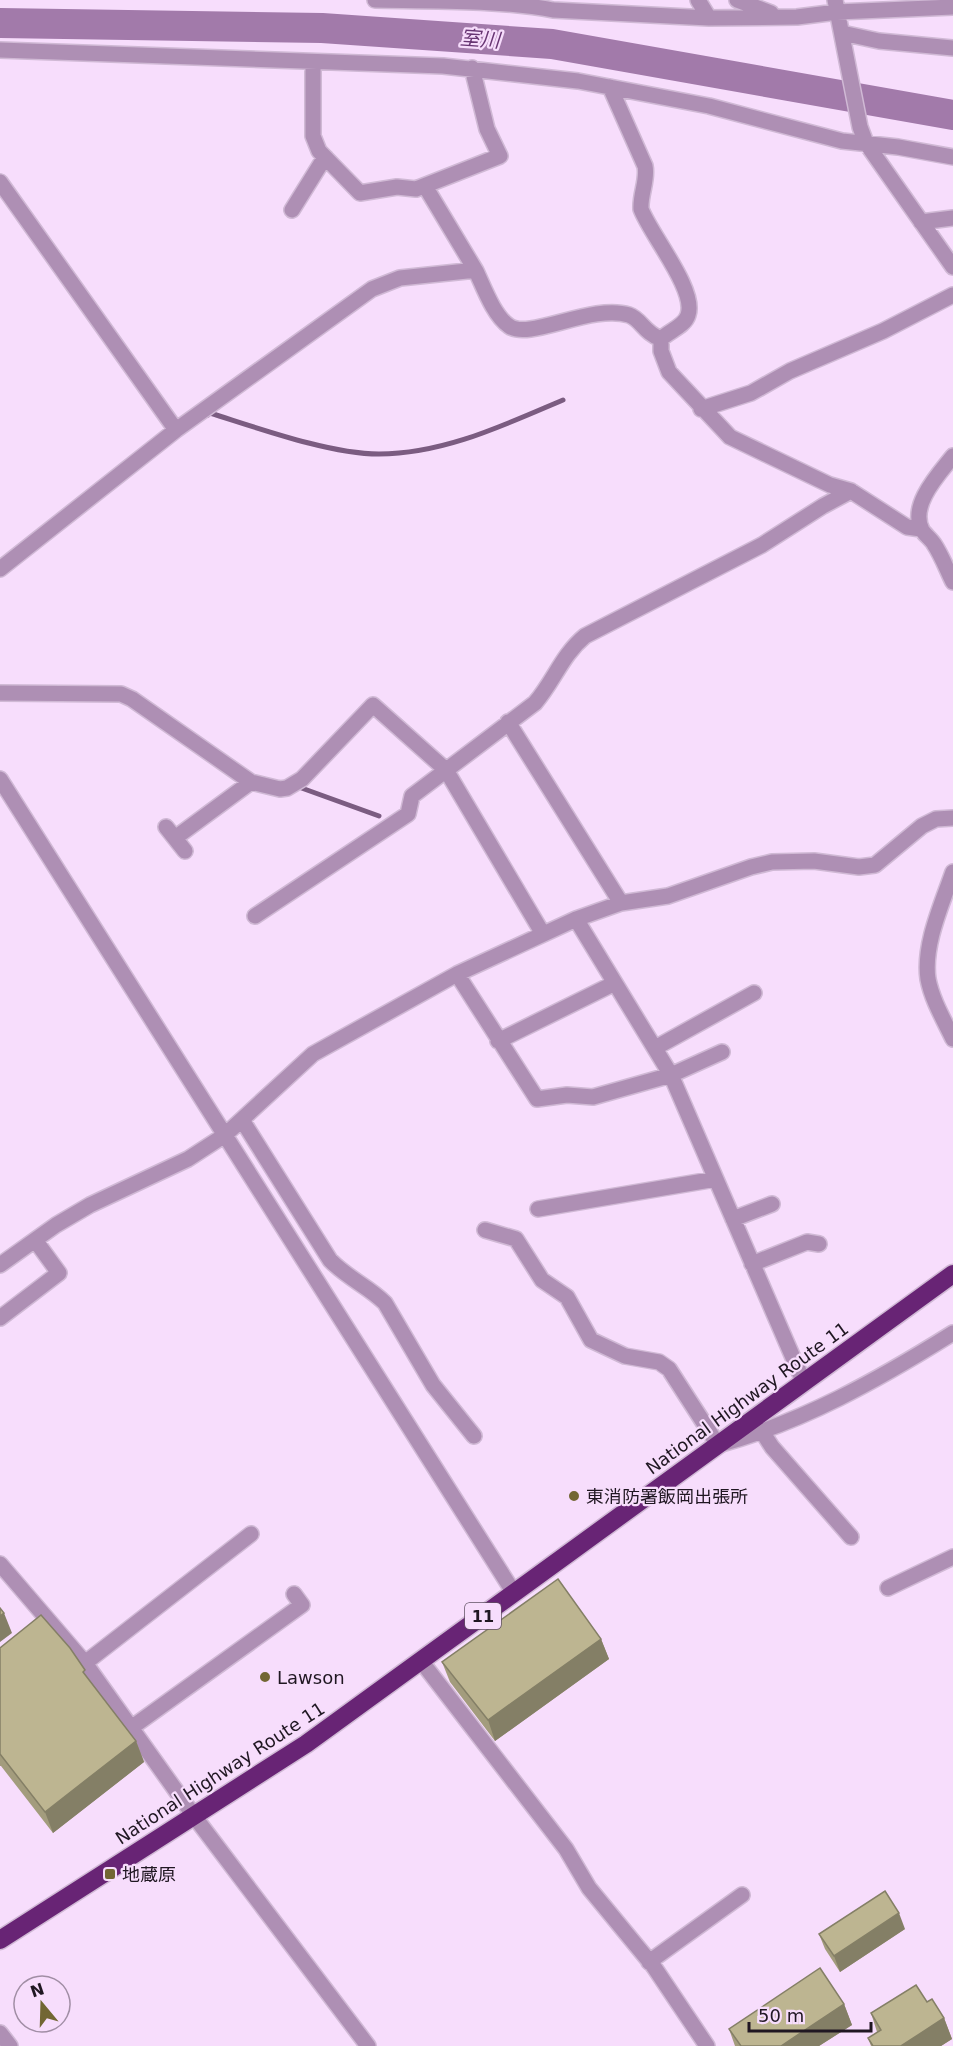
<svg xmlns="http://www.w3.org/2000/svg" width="953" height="2046" viewBox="0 0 953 2046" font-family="'DejaVu Sans','Noto Sans JP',sans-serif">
<rect width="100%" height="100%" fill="#f7ddfc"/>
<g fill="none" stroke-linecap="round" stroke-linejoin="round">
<path stroke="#7b5c81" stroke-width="5" d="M208 415 210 413C258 428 330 454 379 454 444 454 504 425 563 400
M296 786 379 816"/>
<path stroke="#a27aaa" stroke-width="30" d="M0 23 322 28 552 44 953 115"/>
<g stroke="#d0b9d5" stroke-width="18">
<path id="minor" d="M375 0C429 1 502 0 553 10L709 18 797 17 837 12 953 7
M698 0 709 18
M737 0 771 13
M835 0 860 127 866 143 953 267
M842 33 879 41 953 48
M0 50 443 66 578 81 709 106 842 141 898 147 953 157
M313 62V136L319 151 360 193 397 187 416 189 500 156 487 129 472 68
M610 87 645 166C648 180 640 194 641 209 650 234 697 290 688 315 685 326 669 331 661 339
M0 182 176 430
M425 186 476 271
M292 210 325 157
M921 222 953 218
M701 409 751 393 790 371 883 331 953 295
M953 456C939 474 909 505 922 530 925 535 931 539 934 544 942 556 947 570 953 582
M0 569 176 430 372 289 400 278 467 271H476C484 288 494 316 509 326 529 341 592 303 629 315 641 319 644 333 661 339V351L669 372 730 437 830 485 851 491 907 527 921 529
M0 693 121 694 132 699 251 782 280 789 287 788 302 779 373 705 446 770 543 934
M508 722 621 903
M0 779 514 1593
M166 827 185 851
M175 838 251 782
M953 872C942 904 923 945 928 979 932 1000 944 1020 953 1039
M255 916 408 814 412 796 535 703C554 681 562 655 585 636L762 545 823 506 851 491
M576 919 671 1075 804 1383
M457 974 537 1099 567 1095 593 1097 671 1075 722 1052
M498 1041 615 983
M655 1048 754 993
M242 1120 330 1260C347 1278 368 1286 385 1303L433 1385 474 1436
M538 1209 716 1179
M733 1219 772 1204
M485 1230 516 1239 542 1280 567 1297 591 1340 625 1356 659 1362 669 1369 718 1445C803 1422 878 1380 953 1333
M752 1264 807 1242 819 1244
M0 1265 56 1225 90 1205 188 1159 225 1135 313 1054 457 974 576 919 621 903 668 896 751 867 772 862 814 861 859 867 875 865 922 826 936 819 953 818
M0 1318 59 1273 35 1240
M763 1433 772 1447 851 1537
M0 1564 85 1663 194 1816 368 2046
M888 1588 953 1557
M421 1661 566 1849 589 1888 654 1967 707 2046
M85 1663 251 1534
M131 1728 302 1605 294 1594
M649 1962 742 1895
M0 2033 10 2046"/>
</g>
<g stroke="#d0b9d5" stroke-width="21">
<path id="highway" d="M0 1940 306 1744 953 1274"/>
</g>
<use href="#minor" stroke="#ae8fb4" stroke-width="15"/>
<use href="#highway" stroke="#682475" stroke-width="18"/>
</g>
<path fill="#a39c7d" d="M601 1639 609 1659 495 1741 450 1682 442 1662Z
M0 1648 88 1679 136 1741 144 1762 53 1833 1 1766H0Z
M905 1929 840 1972 825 1949 819 1934Z
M927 2002 944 2018 952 2039 941 2046H871L868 2038 877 2032 871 2013Z
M844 2004 852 2025 819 2046H735L729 2029Z"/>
<path fill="#847f66" d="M4 1613 12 1633 0 1642V1616Z
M601 1639 609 1659 495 1741 488 1720Z
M136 1741 144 1762 53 1833 45 1812Z
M899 1913 905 1929 840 1972 834 1956Z
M844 2004 852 2025 819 2046H781Z
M944 2018 952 2039 941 2046H901Z"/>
<path fill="#bdb591" stroke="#847f66" stroke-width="1.5" d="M558 1579 601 1639 488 1720 442 1662Z
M0 1608 4 1613 0 1616Z
M41 1615 70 1648 85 1670 83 1672 136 1741 45 1812 0 1754V1648Z
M885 1891 899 1913 834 1956 819 1934Z
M820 1968 844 2004 781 2046H741L729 2029Z
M916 1985 927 2002 932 1999 944 2018 901 2046H873L868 2038 881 2030 871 2013Z"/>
<g fill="#726633" stroke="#f7ddfc" stroke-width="2">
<circle cx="574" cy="1496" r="6"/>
<circle cx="265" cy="1677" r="6"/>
<rect x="104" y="1868" width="12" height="12" rx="3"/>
</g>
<g text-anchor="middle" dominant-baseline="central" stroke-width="4.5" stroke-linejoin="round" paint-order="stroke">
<rect fill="#f7ddfc" stroke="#605263" stroke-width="1.5" x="465" y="1603" width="36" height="26" rx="4.5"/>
<g font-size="16" font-weight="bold" fill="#201722">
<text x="483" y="1616">11</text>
</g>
<g font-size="18" fill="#201722" stroke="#f7ddfc">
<text transform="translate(747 1398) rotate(-36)">National Highway Route 11</text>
<text transform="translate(220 1773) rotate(-33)">National Highway Route 11</text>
</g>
<g font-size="18" fill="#201722" stroke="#f7ddfc" text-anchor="start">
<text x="586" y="1496">東消防署飯岡出張所</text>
<text x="277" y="1677">Lawson</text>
<text x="122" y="1874">地蔵原</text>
</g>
<g font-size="20" font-style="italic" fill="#683573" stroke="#f7ddfc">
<text transform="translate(480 39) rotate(4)">室川</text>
</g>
</g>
<g transform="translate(42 2004) rotate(341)"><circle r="28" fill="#f7ddfc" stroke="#a18ea5" stroke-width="1.5"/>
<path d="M0-4.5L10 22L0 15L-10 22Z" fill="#726633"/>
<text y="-9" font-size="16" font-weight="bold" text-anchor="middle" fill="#201722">N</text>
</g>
<path d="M749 2022v9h122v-9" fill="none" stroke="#201722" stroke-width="3"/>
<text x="758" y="2022" font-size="18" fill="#201722" stroke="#f7ddfc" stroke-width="4.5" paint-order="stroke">50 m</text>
</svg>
